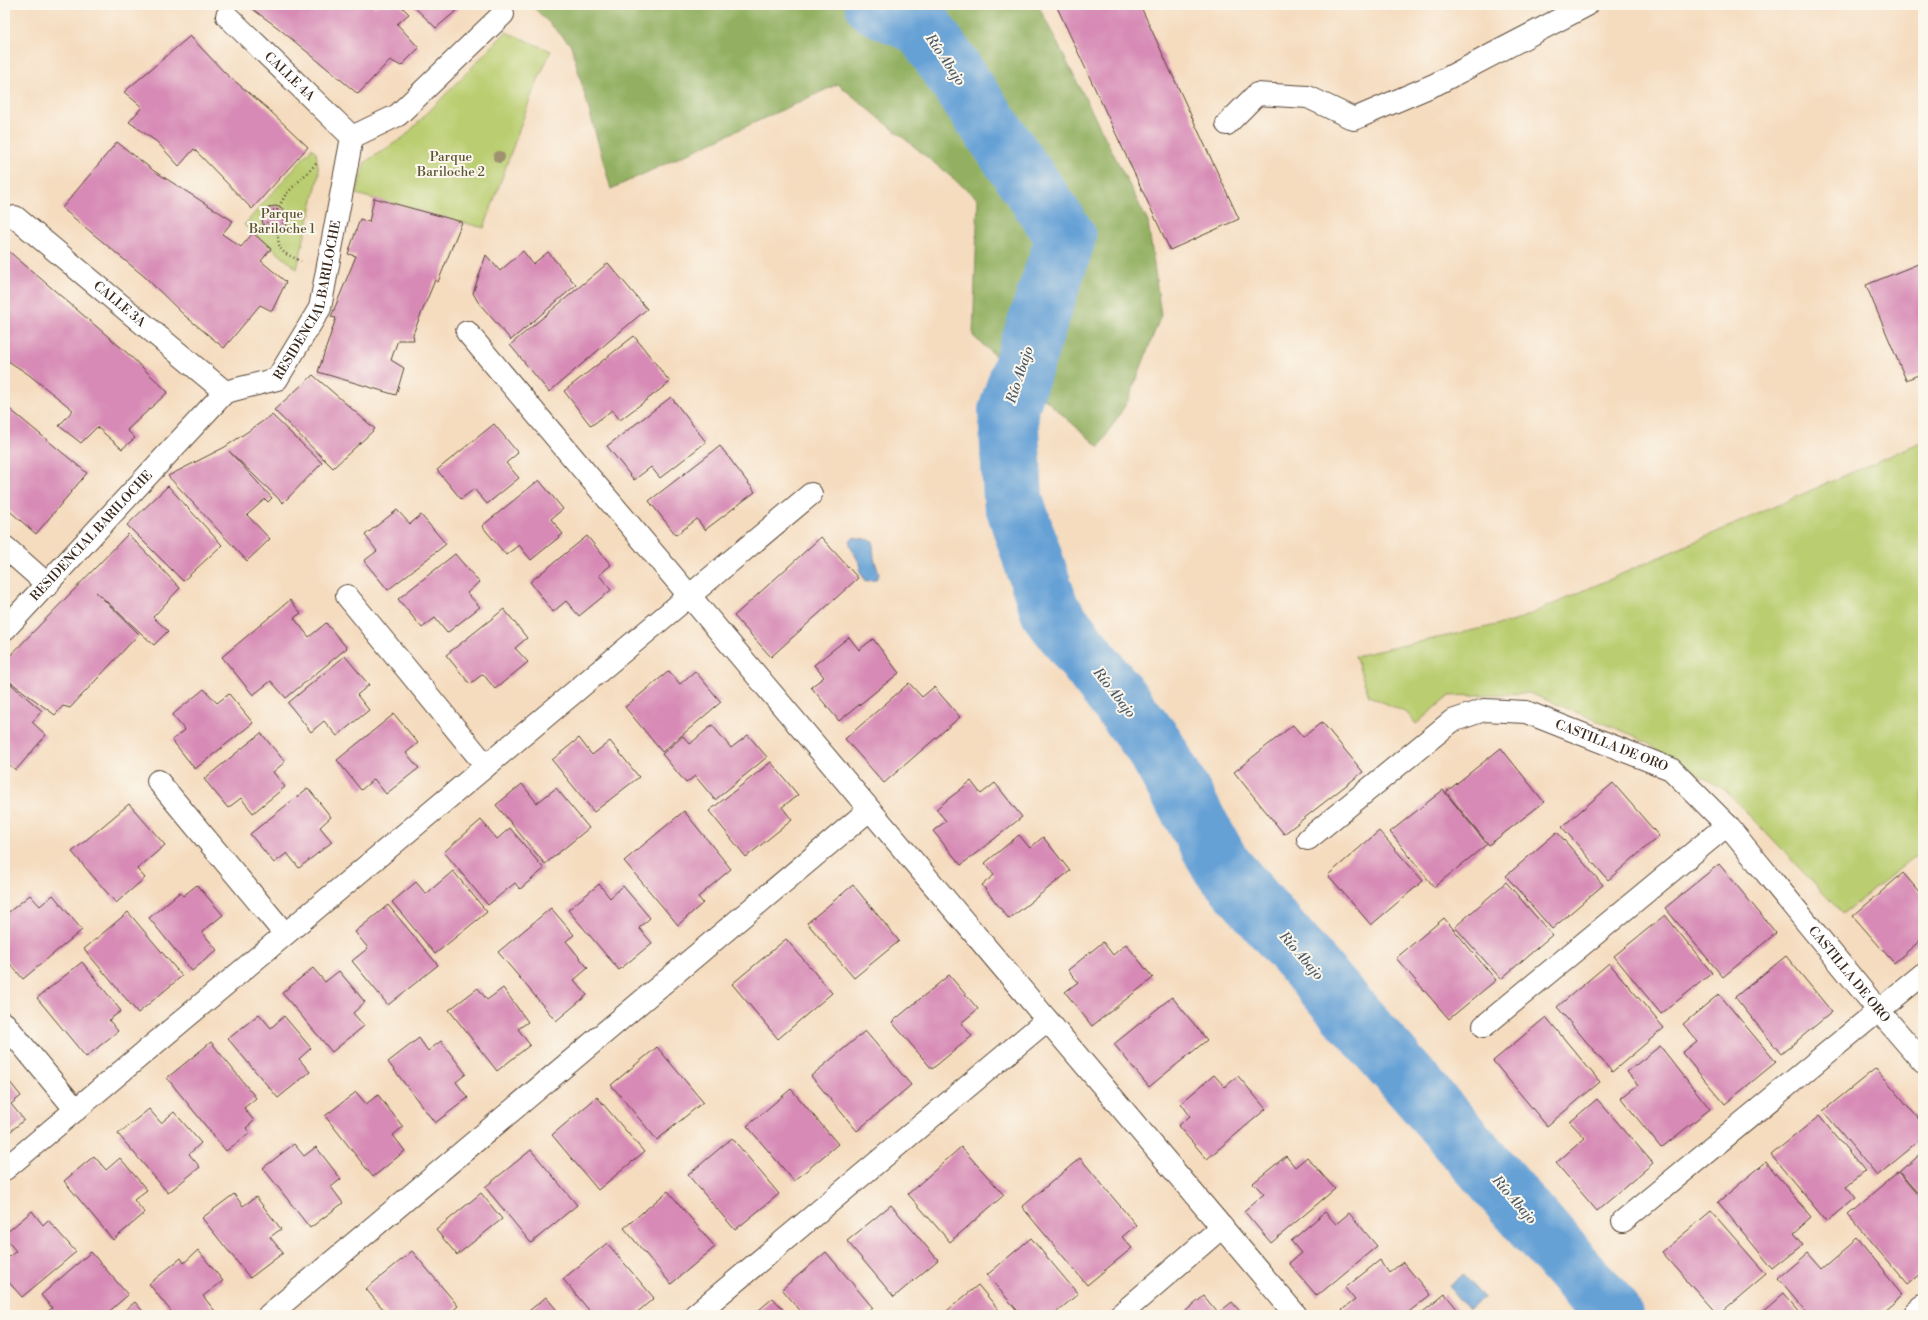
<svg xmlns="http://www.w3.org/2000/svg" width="1928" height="1320" viewBox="0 0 1928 1320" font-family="'Libre Bodoni',serif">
<rect width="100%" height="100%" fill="#fbf7ec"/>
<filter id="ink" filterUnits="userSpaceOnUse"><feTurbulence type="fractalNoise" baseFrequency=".025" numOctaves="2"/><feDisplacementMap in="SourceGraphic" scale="8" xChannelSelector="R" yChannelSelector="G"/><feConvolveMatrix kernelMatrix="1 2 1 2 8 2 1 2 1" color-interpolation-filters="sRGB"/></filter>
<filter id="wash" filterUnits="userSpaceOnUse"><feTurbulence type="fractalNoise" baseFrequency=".012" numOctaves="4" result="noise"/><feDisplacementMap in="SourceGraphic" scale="16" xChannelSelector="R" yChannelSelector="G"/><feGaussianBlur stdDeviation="0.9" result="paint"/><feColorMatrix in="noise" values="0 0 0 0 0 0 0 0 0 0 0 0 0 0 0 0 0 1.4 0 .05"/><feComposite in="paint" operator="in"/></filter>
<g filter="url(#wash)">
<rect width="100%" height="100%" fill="#f5dcbf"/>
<path fill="#bacd70" stroke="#7a7c47" d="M506 32 551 51 533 91 484 228 356 194 365 162 404 137Z
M312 148 316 152 319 174 297 269 244 225Z
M1923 441V850L1843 914 1725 790 1635 736 1529 693 1449 696 1416 724 1407 713 1369 696 1355 656 1515 621Z"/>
<path fill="#93b062" stroke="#676d40" d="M531 5H1038L1148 222 1161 315 1129 399 1099 447 973 336 978 199 838 84 611 189 571 45Z"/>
<path fill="#66a1d6" stroke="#50667a" d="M855 537C861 540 867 538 873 541L874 558 879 574 876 580 865 581 859 569 861 566 850 546V540Z
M1464 1274 1484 1298 1469 1310 1449 1286Z"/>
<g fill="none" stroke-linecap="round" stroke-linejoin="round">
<path stroke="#66a1d6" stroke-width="60" d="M875 5 922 26 1066 237 1008 411 1013 499 1050 611 1154 745 1221 865 1614 1315"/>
</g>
<g id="blocks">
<path fill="#d78ab5" d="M247 5H373L375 7 377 5H400L409 14 397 24 419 48 401 66 390 60 358 94 277 27Z
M412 5H463L436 28Z
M1056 5H1140L1239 219 1170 250Z
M190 36 225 73 267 108 308 147 252 209 194 149 179 166 157 142 129 122 142 107 124 92Z
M117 142 154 171 233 221 222 234 241 247 253 233 271 249 261 261 286 282 272 311 260 305 224 348 184 315 145 277 62 208Z
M374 198 462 222 438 282 435 280 413 334 414 340H398L391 360 404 368 396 395 318 372 336 318 331 317 356 256 348 254 360 219 369 222Z
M262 219a13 13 0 1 1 26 0a13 13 0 1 1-26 0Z
M5 248 125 351 168 392 127 430 135 438 122 449 97 427 81 443 59 426 73 410 28 374 5 359Z
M523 251 533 264 548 252 576 285 511 340 478 302 473 293 486 255 500 271Z
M1923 262V373L1906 380 1866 285Z
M608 263 647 309 549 392 510 345Z
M634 336 670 382 620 420 612 410 591 426 564 391Z
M313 375 375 429 333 468 274 410Z
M671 397 706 442 660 478 651 467 634 480 607 446Z
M5 405 87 473 36 534 5 507Z
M272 415 322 463 283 503 229 451 272 498 268 502 265 499 247 515 270 539 247 561 168 476 225 447Z
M494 424 518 453 506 463 519 478 487 504 474 489 461 499 437 470Z
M720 446 755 492 705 530 697 519 676 535 649 501Z
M539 480 563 509 551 519 563 534 531 560 519 545 506 555 482 526Z
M168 486 222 545 183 581 127 525Z
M397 510 410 524 421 515 446 544 388 590 364 561 377 551 365 535Z
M128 534 180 588 153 617 168 631 154 645 96 592 139 634 70 708 63 706 55 715 5 678V661Z
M587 536 611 565 599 575 611 590 579 616 566 601 553 612 530 582Z
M821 537 858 578 771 657 734 616Z
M455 554 479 582 467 593 480 607 447 633 435 618 422 628 398 599Z
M290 600 301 613 294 618 309 637 326 623 347 648 286 698 271 681 253 695 222 657Z
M504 609 527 638 515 648 528 662 495 689 483 674 470 684 446 655Z
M849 637 859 650 873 639 899 673 839 721 811 687 824 677 814 665Z
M345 656 369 685 357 695 369 710 337 736 324 721 311 732 288 703Z
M669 671 680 684 695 671 721 702 662 752 625 707Z
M5 679 42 711 32 722 46 735 16 770 5 762Z
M909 683 922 697 934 687 960 717 884 783 845 739Z
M204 689 217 703 229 694 253 723 195 769 172 740 185 730 172 715Z
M394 714 418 743 406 753 419 768 386 794 374 779 361 790 337 760Z
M1322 722 1363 772 1284 834 1234 772 1293 725 1303 737Z
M712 725 731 748 748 735 767 757 715 800 695 776 686 783 662 754 683 736 690 744Z
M261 733 285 762 273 772 285 787 253 813 241 798 228 808 204 779Z
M579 738 592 755 610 741 639 777 594 812 552 760Z
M1501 748 1544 802 1489 845 1446 792Z
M771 762 798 795 782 807 792 820 746 857 709 811Z
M971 781 981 794 995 783 1022 817 961 865 933 831 946 821 936 809Z
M1613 783 1659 836 1608 880 1562 827Z
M522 784 537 803 556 788 589 828 545 864 496 805Z
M308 788 331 817 320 827 332 842 299 868 287 853 274 863 250 834Z
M1443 790 1487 844 1434 887 1390 832Z
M129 804 165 845 137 869 145 878 116 903 72 852Z
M684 811 731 869 698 897 703 903 678 925 624 861Z
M481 820 497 839 510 828 544 869 520 889 515 883 488 905 444 852Z
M1379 831 1423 881 1371 925 1328 875Z
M1557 832 1603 885 1552 929 1506 876Z
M1019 835 1030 848 1043 837 1070 871 1009 919 982 885 994 875 985 863Z
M1719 864 1776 933 1723 977 1665 908Z
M453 871 487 912 435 954 392 902 416 882 426 894Z
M1903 873 1923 896V938L1894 963 1853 916Z
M1506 882 1552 935 1501 979 1455 927Z
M599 884 610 898 623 886 650 918 639 928 652 943 619 970 568 910Z
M197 885 223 915 202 932 217 950 192 971 149 918 180 892 183 896Z
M853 885 899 941 854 978 807 923Z
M30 895 40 906 53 895 82 930 23 979 5 958V915Z
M388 905 438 965 388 1005 352 961 368 948 355 932Z
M551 908 574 935 566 941 588 968 574 980 587 995 556 1021 498 952Z
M128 912 182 976 138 1013 84 949Z
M1665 915 1712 973 1661 1014 1614 956Z
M1444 918 1496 980 1449 1019 1396 958Z
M786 939 832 993 778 1039 732 984Z
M1103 942 1113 955 1126 944 1153 978 1092 1026 1065 992 1078 982 1068 970Z
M1786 956 1832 1012 1781 1054 1735 997Z
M82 962 121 1011 109 1020 118 1031 86 1057 37 998Z
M1609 963 1664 1028 1612 1072 1557 1007Z
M313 968 325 982 339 971 365 1002 353 1013 364 1026 332 1052 282 993Z
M949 975 978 1009 961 1023 972 1036 932 1069 892 1022Z
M478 988 487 1000 503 988 528 1022 518 1029 530 1045 497 1071 449 1010Z
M1719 994 1776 1062 1725 1104 1682 1053 1697 1041 1683 1024Z
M1172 997 1207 1040 1149 1087 1114 1044Z
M259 1014 271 1028 284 1016 311 1048 299 1059 310 1072 278 1098 228 1039Z
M1546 1017 1600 1082 1547 1126 1493 1061Z
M865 1031 911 1085 857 1131 811 1076Z
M419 1038 428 1051 441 1041 466 1074 456 1082 468 1098 435 1123 388 1062Z
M211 1042 256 1098 244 1108 254 1121 246 1128 250 1133 226 1151 167 1078Z
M1660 1046 1710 1109 1661 1148 1621 1098 1638 1085 1627 1072Z
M657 1047 703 1102 657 1140 611 1085Z
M1876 1068 1923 1124V1138L1877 1176 1823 1111Z
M1214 1075 1225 1087 1238 1076 1266 1109 1207 1159 1178 1126 1190 1116 1181 1103Z
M5 1076 21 1096 11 1104 24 1120 5 1136Z
M791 1089 838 1144 794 1181 747 1126Z
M356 1092 366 1104 378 1095 403 1127 393 1135 405 1151 373 1177 325 1116Z
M597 1097 644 1152 598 1190 552 1135Z
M1597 1099 1653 1163 1597 1211 1556 1163 1585 1138 1570 1122Z
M149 1109 161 1123 174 1112 201 1143 189 1154 200 1167 168 1193 118 1134Z
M1819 1116 1865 1171 1846 1186 1856 1198 1827 1222 1771 1155Z
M732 1138 779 1194 735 1230 688 1175Z
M294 1144 304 1156 316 1147 341 1179 331 1187 343 1203 310 1228 263 1168Z
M961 1147 1004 1195 950 1242 908 1194Z
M531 1150 577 1205 531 1243 485 1187Z
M1923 1152V1198L1900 1172Z
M94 1156 106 1170 120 1158 147 1190 134 1200 145 1213 113 1240 64 1181Z
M1286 1156 1295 1167 1307 1157 1335 1189 1271 1243 1244 1211 1264 1194 1253 1183Z
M1080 1158 1136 1225 1122 1237 1132 1248 1087 1285 1022 1207Z
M1766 1162 1811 1217 1793 1233 1803 1245 1773 1269 1718 1202Z
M1899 1172 1923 1200V1270L1907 1284 1848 1215Z
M668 1191 715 1247 671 1284 624 1228Z
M481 1193 502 1219 457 1255 436 1230Z
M234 1194 243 1206 256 1197 281 1229 270 1237 283 1253 250 1278 202 1218Z
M891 1205 938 1260 894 1297 847 1241Z
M32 1211 43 1225 48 1220 76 1252 22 1297 5 1278V1260L16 1251 5 1238V1234Z
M1711 1211 1766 1274 1718 1315 1662 1252Z
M1325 1212 1336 1224 1349 1213 1377 1246 1317 1296 1289 1263 1301 1253 1291 1241Z
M1031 1238 1078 1294 1053 1315H1021L987 1275Z
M1857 1239 1902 1294 1877 1315H1807L1777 1280 1808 1253 1822 1269Z
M607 1243 654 1298 634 1315H593L563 1279Z
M198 1250 223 1281 203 1296 218 1315H174L149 1284 181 1258 184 1263Z
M412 1251 458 1306 448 1315H388L366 1289Z
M91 1252 128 1295 105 1315H43L52 1308 41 1295Z
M826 1252 873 1308 864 1315H804L782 1289Z
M1380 1260 1389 1273 1403 1262 1430 1295 1405 1315H1346L1342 1310 1355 1300 1345 1288Z
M978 1285 1003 1315H942Z
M1445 1294 1462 1315H1419Z
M1782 1295 1799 1315H1759Z
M1204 1296 1218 1313 1232 1302 1243 1315H1181Z
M546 1297 561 1315H524Z
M773 1298 788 1315H753Z
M135 1302 146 1315H119Z"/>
</g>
</g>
<g filter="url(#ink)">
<use href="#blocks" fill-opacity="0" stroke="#574536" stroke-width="1"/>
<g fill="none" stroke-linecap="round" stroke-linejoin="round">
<g stroke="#574536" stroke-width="24">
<g id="minor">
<path id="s1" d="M227 16 352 137"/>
<path d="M1227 124 1257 94 1308 97 1354 119 1436 84 1587 5"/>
<path id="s2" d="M15 217 225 392"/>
<path d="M467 332 1296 1315"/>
<path d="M5 547 48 585"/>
<path d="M347 596 486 766"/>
<path id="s3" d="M5 629 225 392 277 379 320 308 352 137 398 115 503 14"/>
<path d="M158 781 285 934"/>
<path id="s4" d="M1308 839 1452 721 1484 710 1526 712 1671 769 1727 825 1879 1011 1923 1062"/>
<path d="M5 1024 76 1110"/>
<path d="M1484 1026 1727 825"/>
<path d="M5 1169 811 494"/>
<path d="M1623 1221 1923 974"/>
<path d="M269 1315 869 810"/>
<path d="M695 1315 1047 1020"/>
<path d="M1120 1315 1222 1227"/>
<path d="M1914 1315 1923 1307"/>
</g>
</g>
<path stroke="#574536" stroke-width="2.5" stroke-dasharray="1 3" stroke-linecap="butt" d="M266 219a9 9 0 1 1 18 0a9 9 0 1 1-18 0Z
M277 210 286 194 318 162
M284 220 308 217
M277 229C279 252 279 251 301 261"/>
<use href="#minor" stroke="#fff" stroke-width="22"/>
</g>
<circle fill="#a09171" cx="499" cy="157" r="6"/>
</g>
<g text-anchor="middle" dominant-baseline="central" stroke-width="4" stroke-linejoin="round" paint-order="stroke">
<g font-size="13" fill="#3b2a1e" stroke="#fbf7ec">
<text stroke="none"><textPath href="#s1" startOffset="87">CALLE 4A</textPath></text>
<text stroke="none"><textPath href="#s3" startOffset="463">RESIDENCIAL BARILOCHE</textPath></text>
<text stroke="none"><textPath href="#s2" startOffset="136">CALLE 3A</textPath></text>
<text stroke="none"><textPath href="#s3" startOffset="127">RESIDENCIAL BARILOCHE</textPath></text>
<text stroke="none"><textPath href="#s4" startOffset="354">CASTILLA DE ORO</textPath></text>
<text stroke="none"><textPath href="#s4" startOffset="690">CASTILLA DE ORO</textPath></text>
</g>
<g font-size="13" fill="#5b5332" stroke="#fbf7ec">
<text x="451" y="157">Parque<tspan x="451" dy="15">Bariloche 2</tspan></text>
<text x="282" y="214">Parque<tspan x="282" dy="15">Bariloche 1</tspan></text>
</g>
<g font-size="14" font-style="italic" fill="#4c5a68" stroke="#fbf7ec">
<text transform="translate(945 60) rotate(56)">Río Abajo</text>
<text transform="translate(1020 375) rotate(-72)">Río Abajo</text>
<text transform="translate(1114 693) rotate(52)">Río Abajo</text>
<text transform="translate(1301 956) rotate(49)">Río Abajo</text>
<text transform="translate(1514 1200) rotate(49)">Río Abajo</text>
</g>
</g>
<rect width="1928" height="1320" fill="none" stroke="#fbf7ec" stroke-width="20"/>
</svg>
